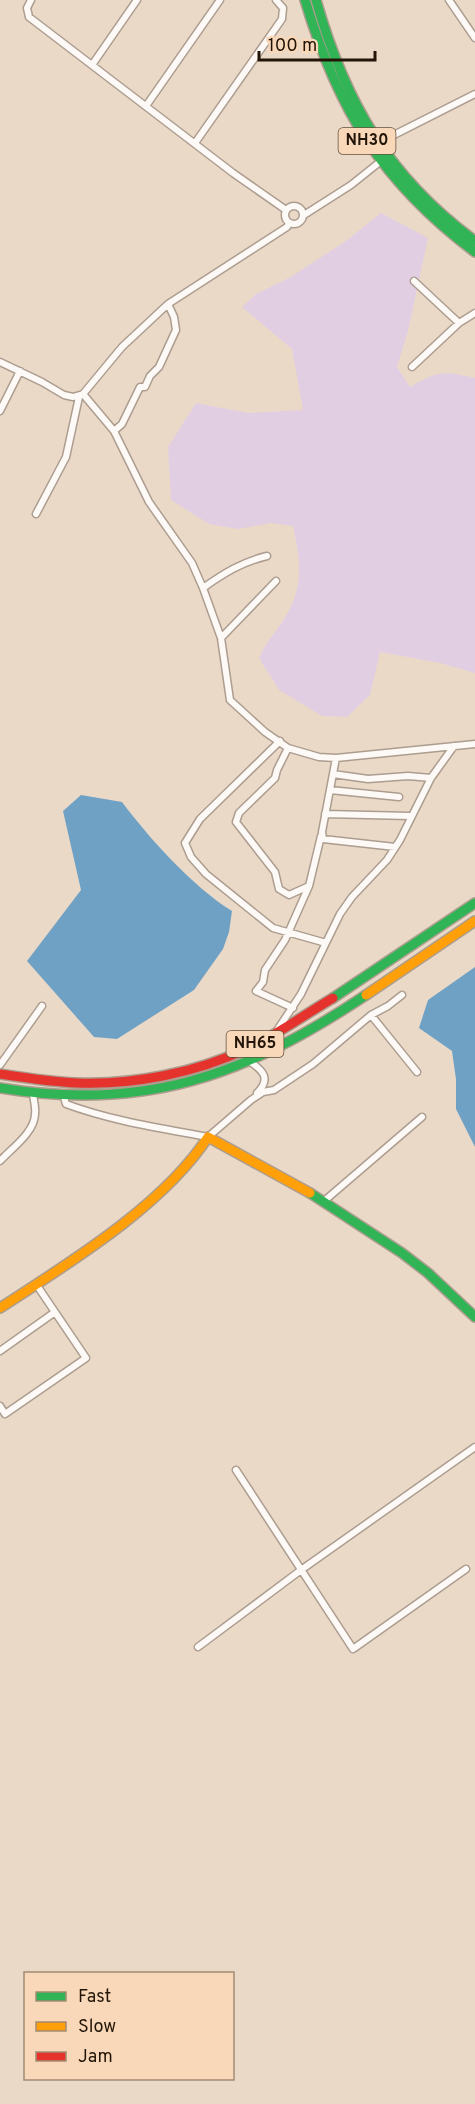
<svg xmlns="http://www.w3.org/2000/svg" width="475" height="2104" viewBox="0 0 475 2104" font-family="Overpass,sans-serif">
<rect width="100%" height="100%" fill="#ebd9c8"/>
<path fill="#e2cee2" d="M381 213 428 238 408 331 397 367 410 387C439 370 443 371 475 378V673L440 663 380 652 370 695 347 717 322 716 279 690 259 658C266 641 278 630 287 614 304 585 300 557 293 526L271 523 238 529 209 524 171 500 168 447 196 403 248 413 303 410 292 349 242 307 256 294 289 278 346 241Z"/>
<path fill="#6fa1c5" d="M81 795 122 802C149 838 193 887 232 911L229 932 223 949 194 990 117 1039 94 1037 27 961 81 890 63 811Z
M475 967V1147L456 1109V1079L452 1051 419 1028 428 1000Z"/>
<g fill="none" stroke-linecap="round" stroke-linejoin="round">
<g stroke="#ac9d8f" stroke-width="9">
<path id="street" d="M31 0 27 8 29 17 233 173 286 210
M449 0 475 38
M92 65 137 0
M146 106 220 0
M380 142 475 94
M195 143 282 19 283 8 276 0
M285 215a9 9 0 1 1 18 0a9 9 0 1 1-18 0Z
M304 215 351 185 381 161
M414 281 459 323
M0 362 42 382 64 395 73 397 83 394 122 347 168 304 287 227 289 223
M412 367 459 323 475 313
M83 394 114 431 149 502 192 563 203 588 221 638 230 700 265 732 288 748 319 757 336 758 475 744
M0 411 20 371
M114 431 122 424 140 387H145L150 376 159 367 176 330 174 317 168 304
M36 514 66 457 79 397
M203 588C224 573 242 562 267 556
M221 638 276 581
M280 741 200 819 185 843 191 857 206 874 273 928 326 943
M288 748 277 770 275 778 239 813 236 822 275 872 279 889 289 895 309 886
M336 758 322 832 323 839 395 847
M333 774 368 779 408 776 431 778
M330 790 399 797
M325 814 410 816
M293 1008 256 991 263 982 265 970 285 940 309 886 321 836
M371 1015 417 1072
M278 1029 301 994 340 914 352 897 387 860 400 840 431 778 454 746
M249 1061C264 1071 271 1079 257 1093
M0 1065 42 1006
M64 1097 66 1104C112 1121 160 1128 208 1137L251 1100 263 1092 274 1090 313 1064 371 1015 388 1006 402 995
M0 1161C11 1149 35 1132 35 1114 36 1108 34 1101 33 1095
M323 1202 422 1117
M0 1351 55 1312
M0 1406 5 1414 86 1358 36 1284
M236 1470 353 1649 466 1569
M198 1647 301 1570 475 1447"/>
</g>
<g stroke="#ac9d8f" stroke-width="12">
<path id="fast" d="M305 0C338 110 382 182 475 252
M316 0C345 102 388 177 475 241
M333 998 475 903
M0 1088C145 1112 246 1075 366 995
M310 1193 402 1253 428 1273 475 1317"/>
</g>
<g stroke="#ac9d8f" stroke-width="12">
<path id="slow" d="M366 995 475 921
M0 1308C69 1263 163 1206 208 1137L310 1193"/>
</g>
<g stroke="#ac9d8f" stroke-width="12">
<path id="jam" d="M0 1074C26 1078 51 1082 77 1083 133 1085 196 1073 246 1049 277 1035 304 1015 333 998"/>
</g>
<use href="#street" stroke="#fcf9f7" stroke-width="6"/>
<use href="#fast" stroke="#30b455" stroke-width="9"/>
<use href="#slow" stroke="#ff9f0a" stroke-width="9"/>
<use href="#jam" stroke="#e5322d" stroke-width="9"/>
</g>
<g text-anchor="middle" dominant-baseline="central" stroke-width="4.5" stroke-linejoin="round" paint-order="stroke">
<g fill="#f9d8ba" stroke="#63503d" stroke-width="1.5">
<rect x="338.5" y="128" width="57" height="26" rx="4.5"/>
<rect x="226.5" y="1031" width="57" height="26" rx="4.5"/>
</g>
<g font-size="16" font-weight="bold" fill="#231507">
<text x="367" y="141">NH30</text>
<text x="255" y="1044">NH65</text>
</g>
</g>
<rect x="24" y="1972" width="210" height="108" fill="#f9d8ba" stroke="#a38a72" stroke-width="1.5"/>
<rect x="36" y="1992" width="30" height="9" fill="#30b455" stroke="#a38a72" stroke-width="1.5"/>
<text x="78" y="2002" font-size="18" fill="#231507">Fast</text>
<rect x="36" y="2022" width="30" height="9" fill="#ff9f0a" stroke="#a38a72" stroke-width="1.5"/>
<text x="78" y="2032" font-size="18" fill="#231507">Slow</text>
<rect x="36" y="2052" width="30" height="9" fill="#e5322d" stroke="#a38a72" stroke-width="1.5"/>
<text x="78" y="2062" font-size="18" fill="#231507">Jam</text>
<path d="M259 51v9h116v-9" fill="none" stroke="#231507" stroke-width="3"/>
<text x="268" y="51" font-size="18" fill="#231507" stroke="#f9d8ba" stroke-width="4.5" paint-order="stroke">100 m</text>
</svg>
